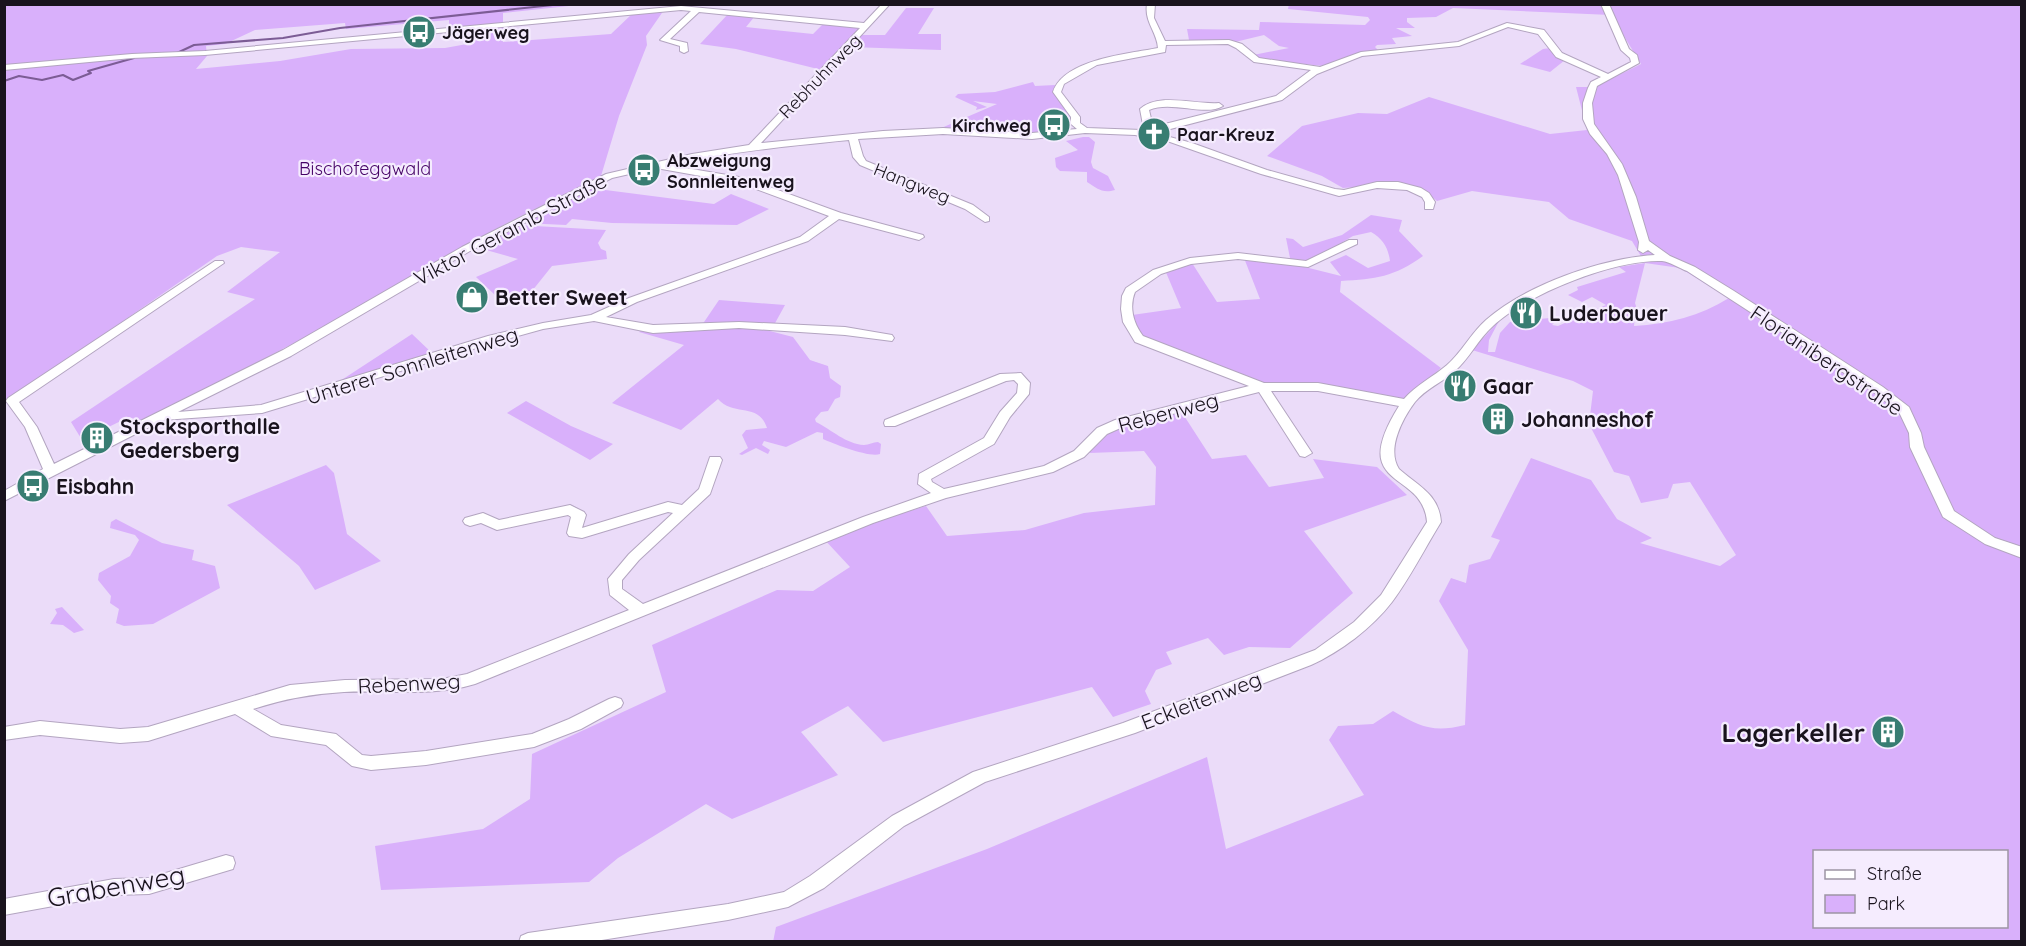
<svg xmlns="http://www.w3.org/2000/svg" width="2026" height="946" viewBox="0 0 2026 946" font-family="Quicksand,sans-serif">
<rect width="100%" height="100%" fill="#ebdcf9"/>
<path fill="#d9b0fb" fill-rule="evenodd" d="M1289 4 2021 5V941L773 942 776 927 987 849 1207 757 1226 849 1364 795 1329 740 1338 726 1373 724 1393 711C1421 727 1433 733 1465 725L1468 650 1439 601 1451 578 1466 583 1469 565 1490 559 1500 540 1491 537 1531 458 1591 480 1617 519 1652 538 1640 543 1720 566 1736 555 1690 482 1673 484 1668 498 1641 503 1629 476 1614 472 1589 424 1593 391 1573 381 1472 350 1499 321 1489 340 1488 352H1495L1500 333 1510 322 1550 318 1556 321 1552 325 1558 326 1606 305 1592 297 1582 302 1568 295 1578 290 1577 287 1626 272 1619 267 1645 263 1632 241 1569 219 1549 202 1472 191 1437 201 1425 191 1395 184 1343 188 1322 176 1267 156 1302 126 1358 113 1387 114 1429 97 1550 134 1587 130 1576 87H1595L1641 64 1611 15 1453 8 1436 17 1407 18V22L1415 28H1396L1412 36 1392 38 1396 44 1377 45 1375 47 1379 51 1323 66 1259 59 1253 55 1289 48 1279 46 1264 35 1235 42 1189 40 1187 29 1259 30 1260 22 1365 25 1370 20 1368 17 1288 9ZM1645 263 1680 268 1729 298C1700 316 1669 324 1634 326L1635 315 1643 311 1637 309 1635 303ZM1814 852H2006V926H1814Z
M5 5H578L503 13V42L611 34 632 14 664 10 646 36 647 45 619 116 601 176 507 223 315 332 143 422 129 417 82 440 71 422 255 299 227 292 280 252 241 247 217 256 5 403ZM449 20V29L472 27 467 44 445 48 351 49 280 61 196 69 207 56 206 46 225 44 255 30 345 23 346 29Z
M906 8H934L918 34H941V50L850 47 861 35H885Z
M729 13 755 16 746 27 813 34 825 22 862 27 822 70 736 49 700 44Z
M1550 48 1565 60 1550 72 1520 64 1543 49Z
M1033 82 1035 86 1055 85 1054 92 1072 117 1038 124 1050 125 1044 131 1027 133V127L1023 129 1026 134 939 129 997 104 973 101 987 107 976 110 977 107 955 97 958 94 995 92Z
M1083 137H1089L1095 142 1091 162 1093 168 1108 176 1115 190C1102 194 1097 188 1087 182V172L1060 171 1056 167 1055 158 1078 150 1066 141Z
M590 188 714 204 731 194 769 209 737 225 612 223 572 219 566 225 522 223Z
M1371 215 1402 220 1399 231 1423 256C1394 277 1376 279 1341 281L1340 292 1441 368 1403 401 1264 385 1147 340 1139 333 1132 315 1181 308 1165 270 1192 263 1217 302 1260 299 1244 258 1305 267 1341 276 1330 262 1346 255 1368 268 1390 261C1388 247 1383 239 1371 232L1353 236 1309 262 1291 263 1286 238 1293 239 1303 247 1342 235Z
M517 225 606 230 598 243 601 249 606 251 607 259 552 266 532 291 506 299 501 293 495 295 476 277 518 259 479 248Z
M719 300 785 305 774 325H702Z
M725 326 762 329 793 337 810 360 828 366 830 378 841 386 840 397 835 399 828 411 821 412 815 419 816 422C832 430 846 444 864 445 869 445 873 442 878 442L881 444 880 454C870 458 834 444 823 439V433L817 432 786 447 764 441 762 445 770 450 768 454 756 448 742 455 739 454 748 448 742 435 746 430 767 428C759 402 734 417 718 399L681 430 612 403 684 345 639 332 642 330Z
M412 334 432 353 340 381Z
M526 401 571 426 613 444 590 460 507 413Z
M1181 411 1212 459 1246 455 1269 487 1324 478 1313 459 1377 467 1407 495 1304 531 1353 593 1290 648 1249 647 1224 655 1208 638 1166 652 1172 664 1156 670 1145 691 1151 704 1113 717 1092 687 883 742 848 706 801 732 838 775 732 819 706 804 618 858 589 882 381 890 375 846 483 829 530 799 532 754 666 692 652 645 777 590 813 591 850 567 823 538 926 506 947 536 1025 530 1084 513 1155 505 1156 467 1144 451 1089 453 1108 434 1123 426Z
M326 465 334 473 347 534 381 561 315 590 299 566 227 505Z
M116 519 162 543 194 550 192 560 215 566 220 588 153 624 124 626 116 623 119 609 110 603 111 596 98 580 99 573 130 556 139 540 135 535 110 528 111 522Z
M62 607 84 630 74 633 63 625 50 624 57 613 55 609Z"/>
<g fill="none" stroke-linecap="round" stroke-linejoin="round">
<path stroke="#7c5c95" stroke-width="2" d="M158 54 177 53 194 45 283 38 340 28 562 4
M4 81 19 76 42 80 63 75 73 80 91 73 88 71 134 58"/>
<g stroke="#b3a5c0" stroke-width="2">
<path id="street" d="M882 4H890L761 143 883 131 943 128 1032 133 1077 129 1071 124V117L1053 92C1064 59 1128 54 1158 48 1157 32 1144 22 1147 4H1155L1154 18 1165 41 1229 40 1242 44 1259 58 1320 67 1361 52 1458 42 1507 23 1544 30 1562 53 1608 74 1631 62 1630 58 1621 50 1601 4H1609L1629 49 1637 55 1639 63 1597 86 1592 103 1594 124 1622 164 1636 197 1649 241 1670 256 1695 267 1734 291 1883 387 1909 407 1921 433 1924 447 1954 511 1995 538 2022 547V558L1985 544 1943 517 1910 447 1909 433 1899 412 1875 393 1687 271C1679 268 1670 262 1662 261 1615 259 1527 294 1493 326 1478 339 1470 358 1455 371 1443 382 1425 389 1415 402 1403 418 1386 449 1399 469 1418 486 1439 494 1441 522 1425 548 1410 578 1392 602 1372 628 1340 652 1311 665L1135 733 985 782 904 826 824 888 788 907 728 920 589 942H519L521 936 528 933 728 904 784 892 810 876 892 816 973 772 1123 723 1315 650 1354 622 1381 595 1427 522C1423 469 1346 491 1399 406L1318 391H1271L1312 453 1305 457 1300 456 1259 392 1125 426 1107 434 1084 457 1053 472 946 498 873 523 475 684C433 697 387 690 344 692 311 694 284 699 253 709L281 725 336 734 362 755 371 756 426 751 532 734 569 719 609 699 615 697 621 699 623 703 621 707 581 729 534 747 426 765 371 770 352 766 326 745 271 736 235 714 148 741 120 743 40 735 4 740V727L40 721 120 729 148 727 290 685 345 680 442 679 467 674 629 610 610 595 608 579 629 554 673 513 668 512 582 538 569 536 567 533 571 517 568 515 497 530 481 523 470 526 465 524 463 521 465 518 483 513 499 520 570 505 584 512 586 515 582 528 668 502 682 505 699 489 710 457H720L722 460 710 494 639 560 622 580V589L643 604 863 517 931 493 918 484 919 474 984 438 1000 412 1017 393 1018 384 1014 380 1006 381 895 426H885L884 423 885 420 1000 374 1021 373 1030 383 1029 394 1010 417 994 444 931 479 932 482 944 489 1044 466 1074 451 1097 428 1115 420 1249 386 1135 342 1123 322 1121 309 1122 296 1126 288 1153 270 1190 258 1238 253 1306 261 1349 240H1357V244L1308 267 1238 259 1191 264 1161 274 1135 292C1129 307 1133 323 1143 336L1264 383H1318L1404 399C1416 385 1433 377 1447 365 1462 352 1471 333 1486 320 1526 285 1602 258 1655 255L1648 250 1643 253 1638 250 1639 242 1618 175 1607 154 1590 134 1583 119V103L1588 88 1591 82 1601 77 1556 57 1538 34 1508 27 1459 46 1362 56 1317 74 1282 100 1155 133 1192 143 1267 170 1335 189 1344 190 1377 182H1398L1421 188 1429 193 1435 202 1433 209H1425V202L1422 197 1407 190 1377 188 1339 196 1261 174 1170 142 1135 135 1085 133 1032 139 943 134 858 139 863 156 866 161 973 205 989 217V221L985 222 965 209 860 165 853 157 849 140C788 146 728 152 668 165L745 178 841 213 923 235 924 237 919 240 839 219 808 241 637 302 606 317 653 325 739 322 845 327 892 335 894 338 892 341 845 335 739 328 653 333 594 321 543 329 496 342 262 413 163 420 4 501V491L43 469 25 427 6 401 8 398 215 261H223L224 263 19 402 37 427 54 464 283 350 462 247 606 174 692 154 749 145 860 28 699 12 670 39 687 43 688 51 684 53 680 51V46L660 40 691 11 681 10 205 55 132 58 4 70V65L132 54 205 51 681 6 864 23ZM1228 44 1236 48 1254 62 1311 70 1276 96 1153 127 1149 110C1171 100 1206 117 1223 106L1219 103C1194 105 1160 92 1140 109L1144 130H1142L1087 128 1080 123V117L1061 92 1064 84 1097 65 1165 52 1166 45ZM656 168 740 183 829 216 800 237 629 298 591 315 543 323 488 336 261 405 178 412 291 356 470 251 612 178Z
M226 855 233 857 235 863 233 869 149 894 114 895 4 915V899L114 879 149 878Z"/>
</g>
<use href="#street" fill="#fff" fill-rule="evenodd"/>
</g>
<defs>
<g id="bus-disc" transform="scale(1.725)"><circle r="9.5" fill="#387d72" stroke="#f5ecfe"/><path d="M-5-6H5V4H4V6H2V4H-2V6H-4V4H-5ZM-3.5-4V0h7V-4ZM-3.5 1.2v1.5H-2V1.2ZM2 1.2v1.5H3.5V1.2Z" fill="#fff"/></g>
<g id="church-disc" transform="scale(1.725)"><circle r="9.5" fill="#387d72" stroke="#f5ecfe"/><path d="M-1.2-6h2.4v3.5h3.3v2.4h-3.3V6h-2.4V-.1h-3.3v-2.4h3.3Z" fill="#fff"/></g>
<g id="shop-disc" transform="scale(1.725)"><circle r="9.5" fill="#387d72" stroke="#f5ecfe"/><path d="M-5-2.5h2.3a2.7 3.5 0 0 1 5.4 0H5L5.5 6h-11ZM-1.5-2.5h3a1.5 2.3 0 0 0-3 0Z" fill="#fff"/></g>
<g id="restaurant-disc" transform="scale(1.725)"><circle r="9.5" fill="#387d72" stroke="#f5ecfe"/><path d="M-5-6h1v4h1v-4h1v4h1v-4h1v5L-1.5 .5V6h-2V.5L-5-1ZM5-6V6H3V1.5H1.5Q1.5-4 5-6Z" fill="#fff"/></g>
<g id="building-disc" transform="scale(1.725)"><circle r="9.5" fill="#387d72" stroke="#f5ecfe"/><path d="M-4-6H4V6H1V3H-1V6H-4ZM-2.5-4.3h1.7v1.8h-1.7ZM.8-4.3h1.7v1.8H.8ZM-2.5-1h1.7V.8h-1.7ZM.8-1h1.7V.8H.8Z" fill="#fff"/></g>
</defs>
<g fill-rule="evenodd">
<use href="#bus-disc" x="419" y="32"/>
<use href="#bus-disc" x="1054" y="125"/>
<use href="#church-disc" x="1154" y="134"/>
<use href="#bus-disc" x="644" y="170"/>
<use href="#shop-disc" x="472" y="297"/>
<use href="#restaurant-disc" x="1526" y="313"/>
<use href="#restaurant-disc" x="1460" y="386"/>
<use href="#building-disc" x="1498" y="419"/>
<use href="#building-disc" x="97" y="438"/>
<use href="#bus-disc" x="33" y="486"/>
<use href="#building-disc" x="1888" y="732"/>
</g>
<g text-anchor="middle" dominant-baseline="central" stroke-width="4.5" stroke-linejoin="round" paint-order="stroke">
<g font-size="18" font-weight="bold" fill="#19131d" stroke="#f5ecfe" text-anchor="start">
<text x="442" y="32">Jägerweg</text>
<text x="1031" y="125" text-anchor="end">Kirchweg</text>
<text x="1177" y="134">Paar-Kreuz</text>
<text x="667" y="160">Abzweigung<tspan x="667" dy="21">Sonnleitenweg</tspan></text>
</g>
<g font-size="18" fill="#19131d" stroke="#f5ecfe">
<text transform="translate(820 76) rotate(-46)">Rebhuhnweg</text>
<text transform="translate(912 183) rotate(22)">Hangweg</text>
</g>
<g font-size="18" fill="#450266" stroke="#f5ecfe">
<text x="365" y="168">Bischofeggwald</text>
</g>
<g font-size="21" fill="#19131d" stroke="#f5ecfe">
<text transform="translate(510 229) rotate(-28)">Viktor Geramb-Straße</text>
<text transform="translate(1827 360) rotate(34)">Florianibergstraße</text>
<text transform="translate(412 365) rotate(-17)">Unterer Sonnleitenweg</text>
<text transform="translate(1168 412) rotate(-15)">Rebenweg</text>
<text transform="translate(409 683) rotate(-3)">Rebenweg</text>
<text transform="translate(1201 700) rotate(-21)">Eckleitenweg</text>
</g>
<g font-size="21" font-weight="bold" fill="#19131d" stroke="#f5ecfe" text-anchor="start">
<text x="495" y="297">Better Sweet</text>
<text x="1549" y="313">Luderbauer</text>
<text x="1483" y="386">Gaar</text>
<text x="1521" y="419">Johanneshof</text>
<text x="120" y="426">Stocksporthalle<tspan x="120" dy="24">Gedersberg</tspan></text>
<text x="56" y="486">Eisbahn</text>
</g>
<g font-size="26" font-weight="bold" fill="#19131d" stroke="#f5ecfe" text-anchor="end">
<text x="1865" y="732">Lagerkeller</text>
</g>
<g font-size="26" fill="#19131d" stroke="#f5ecfe">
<text transform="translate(116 886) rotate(-10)">Grabenweg</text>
</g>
</g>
<rect width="2026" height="946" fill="none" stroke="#19131d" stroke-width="12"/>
<rect x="1813" y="850" width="195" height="78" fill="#f5ecfe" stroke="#9d95a4" stroke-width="1.5"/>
<rect x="1825" y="870" width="30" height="9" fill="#ffffff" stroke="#9d95a4" stroke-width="1.5"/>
<text x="1867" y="880" font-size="18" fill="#19131d">Straße</text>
<rect x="1825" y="895" width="30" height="18" fill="#d9b0fb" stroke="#9d95a4" stroke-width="1.5"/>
<text x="1867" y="910" font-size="18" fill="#19131d">Park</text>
</svg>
